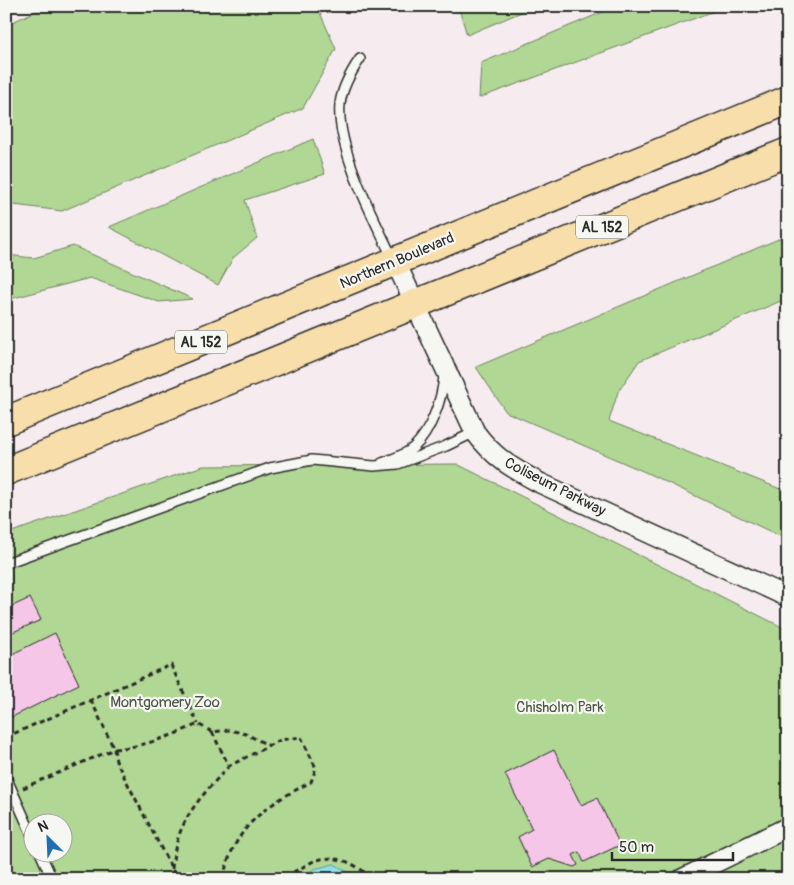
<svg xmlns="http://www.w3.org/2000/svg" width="794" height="885" viewBox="0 0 794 885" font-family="Pangolin,sans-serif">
<rect width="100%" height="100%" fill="#f6ecf0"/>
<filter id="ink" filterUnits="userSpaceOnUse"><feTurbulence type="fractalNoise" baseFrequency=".02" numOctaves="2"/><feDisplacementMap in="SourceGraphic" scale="10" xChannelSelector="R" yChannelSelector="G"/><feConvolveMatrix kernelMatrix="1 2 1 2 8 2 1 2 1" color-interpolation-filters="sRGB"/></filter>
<g filter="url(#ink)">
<path fill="#b0d793" stroke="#6e815f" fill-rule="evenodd" d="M47 6H317L336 49 303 108 62 211 6 204V25Z
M458 6H536L467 35Z
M617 6H728L479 98 481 63Z
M313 139 325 174 245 200 257 238 233 258 218 285 109 227Z
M788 235V298L639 361 618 392 609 421 788 492V540L645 472 506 412 476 367Z
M73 246 193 299 159 302 90 278 6 300V255L34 258Z
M457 464 788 630V879H6V534L203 466ZM32 822H62V852H32Z"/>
<path fill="#8fe1e9" stroke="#67989d" d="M334 864 360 879H338L328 875 320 879H297L314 869Z"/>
<path fill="#f5c6e8" stroke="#2b2b2b" d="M30 598 41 620 6 635V609Z
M55 633 79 684 12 717 6 704V657Z
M554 750 581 805 597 798 620 845 584 862 579 852 573 855 578 865 574 867 549 859 532 867 518 837 532 829 505 774Z"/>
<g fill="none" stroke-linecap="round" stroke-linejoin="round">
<g stroke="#2b2b2b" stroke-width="12">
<path id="service" d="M360 59C351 72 342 88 340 104 336 148 374 219 393 259
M382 463C392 459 406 455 414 447 431 431 442 400 444 376
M6 563 270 468 312 460 374 466 398 464 446 446 475 432
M6 777 32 835
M40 852 52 879"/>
</g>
<g stroke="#2b2b2b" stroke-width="22">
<path id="minor" d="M395 261 475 432C494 458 512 468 540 483L788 597
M682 879 788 827"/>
</g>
<g stroke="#2b2b2b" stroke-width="31">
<path id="trunk" d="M6 421 788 100
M6 471 788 152"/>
</g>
<path stroke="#2b2b2b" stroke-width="3" stroke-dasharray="5 4" stroke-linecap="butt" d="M91 700 114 749 116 761 175 875 190 879
M212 732 229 766 280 740 301 737 316 768 311 782C266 805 234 826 223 879
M6 737 171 665 198 724
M23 788 114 749C142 747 172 736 198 724L212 732 230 730 246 734 268 745
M172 869C176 821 198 800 229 766
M288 879C290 873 297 870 303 867 328 850 352 860 373 879"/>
<use href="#service" stroke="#f6f6f2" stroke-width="9"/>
<use href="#minor" stroke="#f6f6f2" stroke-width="19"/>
<use href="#trunk" stroke="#f8deab" stroke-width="28"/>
</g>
</g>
<g text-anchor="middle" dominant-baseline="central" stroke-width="4.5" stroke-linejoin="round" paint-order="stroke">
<g fill="#f6f6f2" stroke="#686867" stroke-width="1">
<rect x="576" y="215.5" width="52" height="23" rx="4"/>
<rect x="175" y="330.5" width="52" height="23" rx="4"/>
</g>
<g font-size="14" font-weight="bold" fill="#2b2b2b">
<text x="602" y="227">AL 152</text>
<text x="201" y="342">AL 152</text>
</g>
<g font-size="15" fill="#2b2b2b" stroke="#f6f6f2">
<text transform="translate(397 261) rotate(-23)">Northern Boulevard</text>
<text transform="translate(555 487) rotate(27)">Coliseum Parkway</text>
</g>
<g font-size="15" fill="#4c5645" stroke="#f6f6f2">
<text x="165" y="702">Montgomery Zoo</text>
<text x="560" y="707">Chisholm Park</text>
</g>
</g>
<rect width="794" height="885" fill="none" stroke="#f6f6f2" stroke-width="25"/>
<rect x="12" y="12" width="769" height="860" fill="none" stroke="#2b2b2b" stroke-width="2" filter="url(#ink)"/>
<g transform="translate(48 838) rotate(336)"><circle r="24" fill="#f6f6f2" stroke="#a5a5a2"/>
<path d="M0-4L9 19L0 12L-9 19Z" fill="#1f6fb2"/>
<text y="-8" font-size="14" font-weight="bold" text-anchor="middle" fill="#2b2b2b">N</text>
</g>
<path d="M612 852v8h121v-8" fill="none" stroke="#2b2b2b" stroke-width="2.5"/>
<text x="619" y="852" font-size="15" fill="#2b2b2b" stroke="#f6f6f2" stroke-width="4" paint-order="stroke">50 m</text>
</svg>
